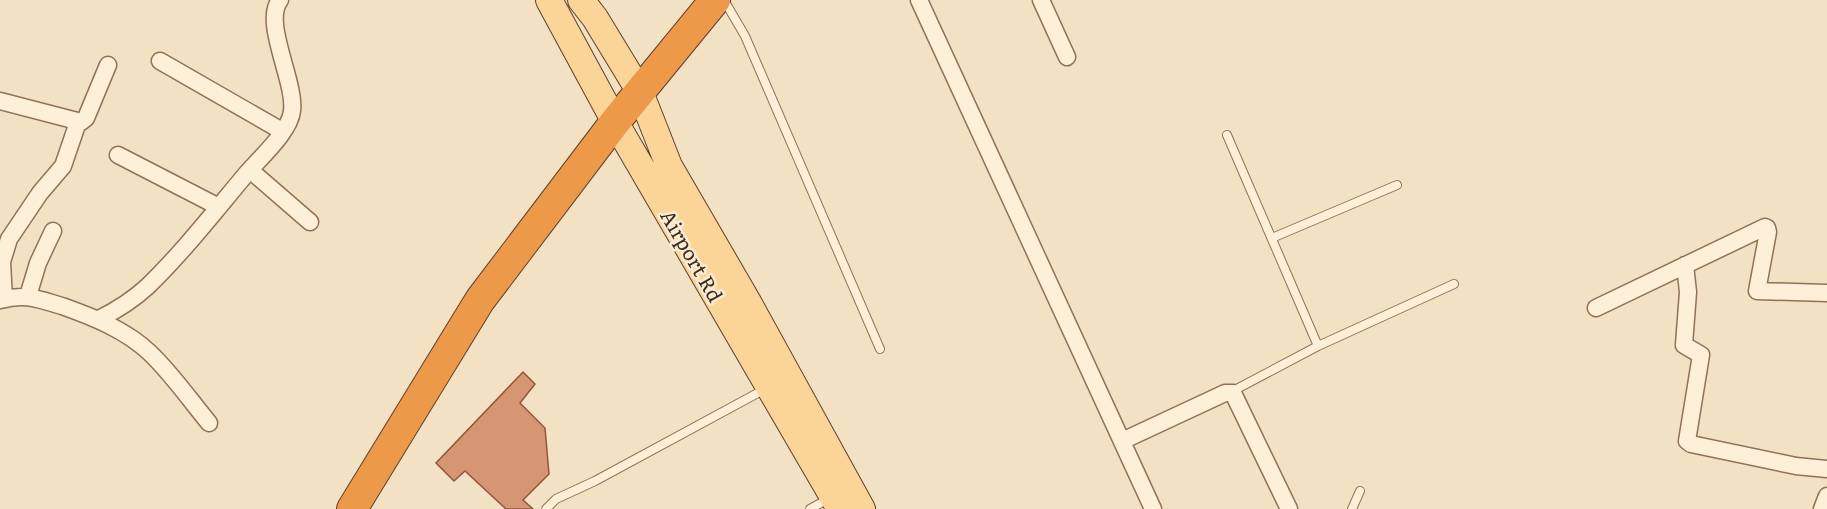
<svg xmlns="http://www.w3.org/2000/svg" width="1827" height="509" viewBox="0 0 1827 509" font-family="Literata,serif">
<rect width="100%" height="100%" fill="#f3e1c3"/>
<path fill="#d69674" stroke="#93563a" stroke-width="1.5" d="M523 372 535 384 520 403 545 428 549 474 523 500 533 509H506L465 471 454 481 436 463Z"/>
<g fill="none" stroke-linecap="round" stroke-linejoin="round">
<g stroke="#917157" stroke-width="10">
<path id="lane" d="M724 0 745 36 880 349
M1227 135 1318 346
M1272 238 1397 185
M1231 392 1318 346 1454 284
M546 509 556 499 595 481 767 388
M810 509 830 498
M1352 509 1360 491"/>
</g>
<g stroke="#917157" stroke-width="19">
<path id="street" d="M919 0 1153 509
M1041 0 1067 57
M160 61 282 131
M0 101 81 122 86 118 108 65
M118 155 219 207
M250 170 310 222
M1685 265 1688 292 1684 345 1701 355 1687 441 1691 444 1796 466 1827 469
M28 296 38 263 53 231
M4 299 2 262 9 239 40 193 63 166 78 122
M0 300C25 293 38 299 62 306 93 317 126 330 150 353 172 374 190 400 209 423
M1596 308 1765 227 1767 228 1768 232 1757 291 1827 293
M99 319C117 310 133 300 148 286 184 251 215 211 247 173 261 157 290 131 292 111 296 82 262 22 280 0
M1122 441 1225 393H1233L1289 509
M1822 509 1827 496"/>
</g>
<g stroke="#5e3f2c" stroke-width="28">
<path id="primary" d="M549 0 615 122 840 509
M581 0 595 18 640 92 669 166 748 302 862 509"/>
</g>
<g stroke="#5e3f2c" stroke-width="32">
<path id="highway" d="M352 509 480 300 615 122 715 0"/>
</g>
<use href="#lane" stroke="#fdefd8" stroke-width="8"/>
<use href="#street" stroke="#fdefd8" stroke-width="16"/>
<use href="#primary" stroke="#fbd497" stroke-width="26"/>
<use href="#highway" stroke="#ec994a" stroke-width="30"/>
</g>
<g text-anchor="middle" dominant-baseline="central" stroke-width="5" stroke-linejoin="round" paint-order="stroke">
<g font-size="20" fill="#3f2b1d" stroke="#faecd4">
<text transform="translate(693 255) rotate(60)">Airport Rd</text>
</g>
</g>
</svg>
